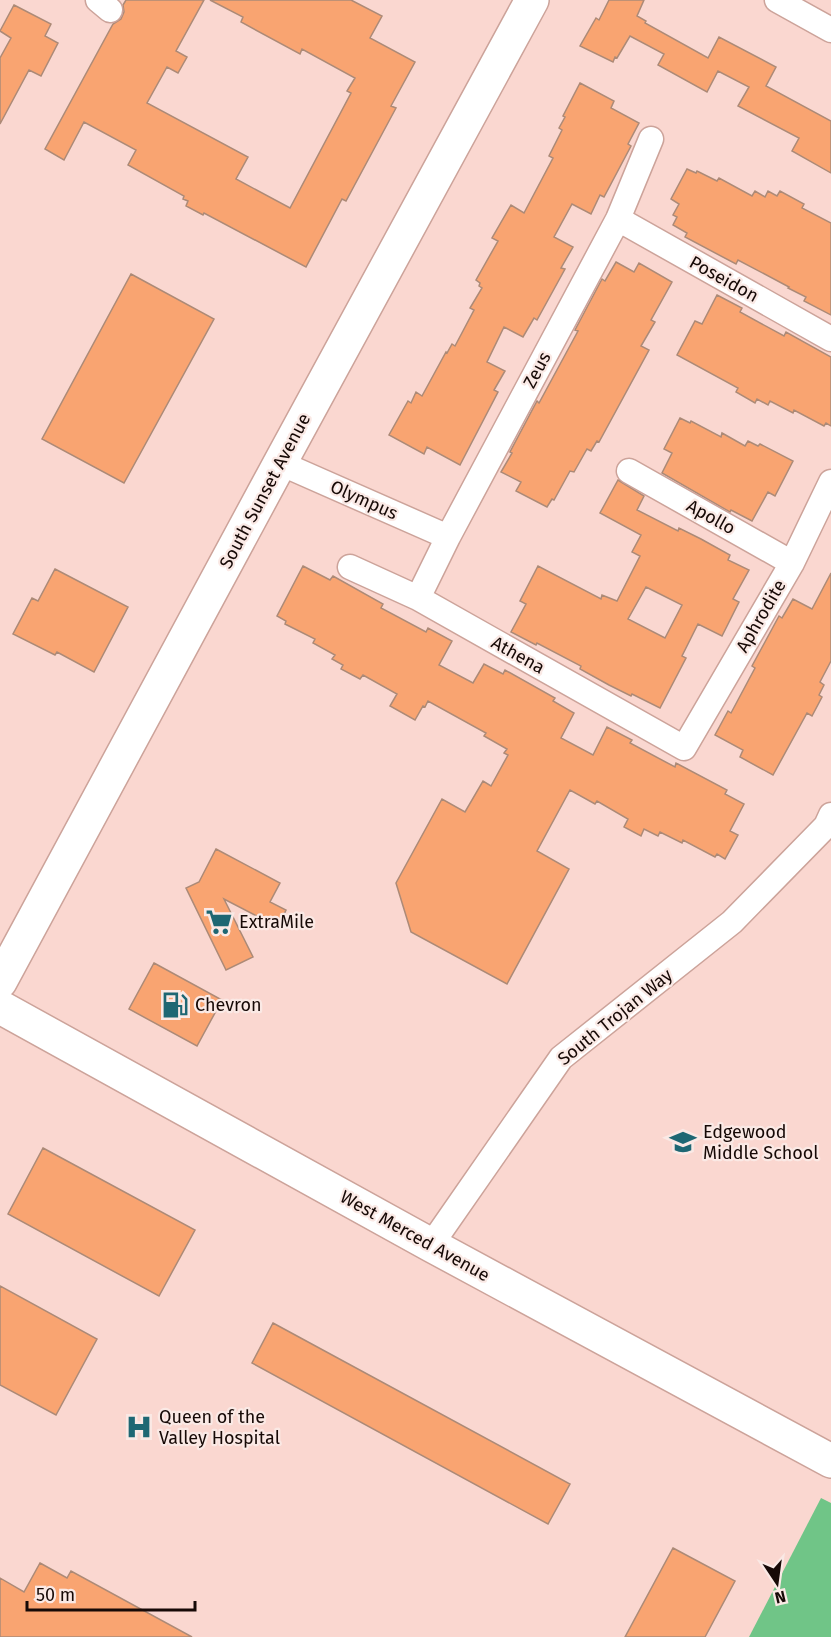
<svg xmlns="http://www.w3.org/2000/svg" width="831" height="1637" viewBox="0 0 831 1637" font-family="'Fira Sans',sans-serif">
<rect width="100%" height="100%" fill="#fad7d0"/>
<path fill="#70c587" d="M821 1498 831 1503V1637H749Z"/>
<path fill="#f9a471" stroke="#ac8a77" stroke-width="1.5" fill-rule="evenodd" d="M126 0H204L176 51 187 57 178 73 167 67 147 103 248 157 236 179 290 208 351 93 347 91 355 78 302 49 300 54 241 22 243 17 210 0H351L382 16 370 38 415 62 391 106 396 108 346 201 342 199 306 267 204 213 203 215 186 206 188 201 183 199 184 196 128 165 136 150 84 122 64 160 45 149 113 24 121 19 124 12 123 5Z
M609 0H644L637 16 646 21 645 23 708 58 719 37 776 67 766 86 831 121V173L792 151 799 138 738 106 749 87 718 71 707 92 658 65 664 54 630 36 617 58 615 57 613 62 580 46 596 18 599 20Z
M14 5 51 24 45 36 58 43 41 76 29 70 0 124V58L11 38 0 31Z
M580 83 614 101 611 108 639 123 628 144 631 146 604 197 600 195 591 214 572 204 554 237 573 247 561 268 565 269 537 320 534 318 523 337 504 327 487 362 505 371 494 390 498 392 460 465 427 447 424 454 389 435 408 401 411 403 416 392 422 396 446 352 447 353 452 344 455 346 474 310 470 308 482 288 479 286 480 283 476 280 498 241 492 238 511 205 524 213 553 158 549 156 562 130 559 128 565 117 563 116Z
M687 169 696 173 697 171 717 181 719 178 752 196 755 191 765 197 768 191 777 196 780 191 804 204 802 208 831 223V315L804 301 806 297 788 288 789 287 738 260 736 264 685 237 687 233 673 225 677 217 673 215 679 204 671 199Z
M616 262 634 272 639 263 672 282 651 320 655 322 641 346 649 350 599 442 597 441 591 451 587 449 574 472 570 471 554 500 552 499 547 507 516 491 521 482 501 472 512 453 510 452 537 401 539 403 578 331 575 330 602 279 605 281Z
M131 274 214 319 124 483 42 439Z
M717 295 742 308 740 312 784 336 786 332 831 357V426L826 423 824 426 794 410 793 413 770 401 768 405 757 399 755 403 736 392 738 388 677 355 695 321 702 324Z
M680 418 690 423 691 421 721 437 722 433 745 446 748 441 758 446 760 444 793 461 775 496 768 492 752 521 731 510 730 512 662 473 672 453 664 449Z
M618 480 644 496 637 510 678 531 679 528 701 539 730 555 728 560 749 570 733 599 739 602 722 636 698 624 682 656 686 658 660 708 632 694 631 696 609 685 580 669 581 666 537 643 536 645 511 632 526 604 520 601 538 566 601 599 602 595 617 601 640 556 632 552 641 535 600 513ZM646 587 682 605 665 638 628 619Z
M303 566 330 580 333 576 383 604 381 608 426 632 428 628 452 641 439 665 473 683 484 664 503 674 505 670 555 698 553 701 574 713 561 738 593 755 607 727 632 740 630 743 675 767 676 763 727 790 725 794 744 804 730 831 738 835 725 859 717 854 715 857 683 840 682 843 660 832 658 836 644 829 641 836 624 827 628 819 597 801 595 804 570 790 537 851 569 869 507 984 411 932 396 883 442 799 465 812 483 781 491 786 508 755 504 753 507 749 484 736 486 733 428 701 425 707 423 706 415 720 390 706 397 694 363 675 360 679 341 669 343 665 332 659 335 655 313 643 315 639 285 624 286 621 277 616Z
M55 569 128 607 94 672 57 652 55 655 13 634 32 598 38 601Z
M831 573V661L820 682 824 685 819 695 822 697 812 716 807 713 773 775 740 757 743 750 715 735 728 711 731 713 755 668 752 666 779 616 782 618 793 599 812 609Z
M216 849 280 883 270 902 286 910 278 927 224 899 253 957 226 970 186 888 199 882Z
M154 963 222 1000 197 1046 129 1009Z
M43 1148 195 1230 159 1296 8 1214Z
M0 1286 97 1339 56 1415 0 1385Z
M273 1323 570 1484 548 1524 252 1363Z
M673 1548 735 1581 705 1637H625Z
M40 1563 67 1578 71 1571 192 1637H0V1578L24 1592Z"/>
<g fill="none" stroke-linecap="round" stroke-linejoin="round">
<g stroke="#cca39a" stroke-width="27">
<path id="street" d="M98 0 110 10
M777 0 831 30
M618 219 831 339
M280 463 448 537
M629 471 792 563
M350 567 418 598 684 748 792 563 831 482
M418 598 448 537 618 219 651 139
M431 1245 561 1058 732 922 826 826 831 815"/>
</g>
<g stroke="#cca39a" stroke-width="36">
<path id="secondary" d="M0 1007 431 1245 831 1461"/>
</g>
<g stroke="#cca39a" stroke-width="36">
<path id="primary" d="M0 982 280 463 532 0"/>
</g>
<use href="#street" stroke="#fff" stroke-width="24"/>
<use href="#secondary" stroke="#fff" stroke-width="33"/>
<use href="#primary" stroke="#fff" stroke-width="33"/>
</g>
<defs>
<g id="supermarket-bare" transform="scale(2.07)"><path d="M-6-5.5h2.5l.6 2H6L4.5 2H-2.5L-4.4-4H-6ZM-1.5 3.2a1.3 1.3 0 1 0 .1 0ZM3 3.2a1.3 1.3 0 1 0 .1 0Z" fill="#1e6773" stroke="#fae9e5" stroke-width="2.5" paint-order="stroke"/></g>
<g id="fuel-bare" transform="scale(2.07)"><path d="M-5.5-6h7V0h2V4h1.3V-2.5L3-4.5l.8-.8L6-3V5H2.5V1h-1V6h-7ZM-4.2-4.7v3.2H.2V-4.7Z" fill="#1e6773" stroke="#fae9e5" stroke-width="2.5" paint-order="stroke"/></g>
<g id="school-bare" transform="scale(2.07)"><path d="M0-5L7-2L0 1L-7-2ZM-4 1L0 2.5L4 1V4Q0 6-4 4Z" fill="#1e6773" stroke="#fae9e5" stroke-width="2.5" paint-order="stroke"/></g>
<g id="hospital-bare" transform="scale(2.07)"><path d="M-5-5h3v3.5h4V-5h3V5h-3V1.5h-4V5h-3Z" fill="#1e6773" stroke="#fae9e5" stroke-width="2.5" paint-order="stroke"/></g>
</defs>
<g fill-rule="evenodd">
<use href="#supermarket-bare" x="219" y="922"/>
<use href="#fuel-bare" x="175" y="1005"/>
<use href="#school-bare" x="683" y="1142"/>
<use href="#hospital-bare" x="139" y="1427"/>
</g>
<g text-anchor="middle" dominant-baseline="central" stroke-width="4.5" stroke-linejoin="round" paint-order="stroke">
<g font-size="18" fill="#160906" stroke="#fae9e5">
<text transform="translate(724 279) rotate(29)">Poseidon</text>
<text transform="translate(537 370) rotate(-62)">Zeus</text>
<text transform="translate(265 491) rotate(-62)">South Sunset Avenue</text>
<text transform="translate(364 500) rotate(24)">Olympus</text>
<text transform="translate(711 517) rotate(29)">Apollo</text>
<text transform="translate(761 616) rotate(-60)">Aphrodite</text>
<text transform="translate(518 655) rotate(29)">Athena</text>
<text transform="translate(615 1017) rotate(-39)">South Trojan Way</text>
<text transform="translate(415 1236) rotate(29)">West Merced Avenue</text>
</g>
<g font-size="18" fill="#160906" stroke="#fae9e5" text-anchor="start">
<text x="239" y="922">ExtraMile</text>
<text x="195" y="1005">Chevron</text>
<text x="703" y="1132">Edgewood<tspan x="703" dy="21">Middle School</tspan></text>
<text x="159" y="1417">Queen of the<tspan x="159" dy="21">Valley Hospital</tspan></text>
</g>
</g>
<g transform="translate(777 1583) rotate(167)" stroke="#fae9e5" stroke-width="4.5" paint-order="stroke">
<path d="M0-4.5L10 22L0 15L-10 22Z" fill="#160906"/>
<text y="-9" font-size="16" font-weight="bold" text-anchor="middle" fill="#160906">N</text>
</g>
<path d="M27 1601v9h168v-9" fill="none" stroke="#160906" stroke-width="3"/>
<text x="36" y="1601" font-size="18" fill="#160906" stroke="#fae9e5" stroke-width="4.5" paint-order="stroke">50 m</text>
</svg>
